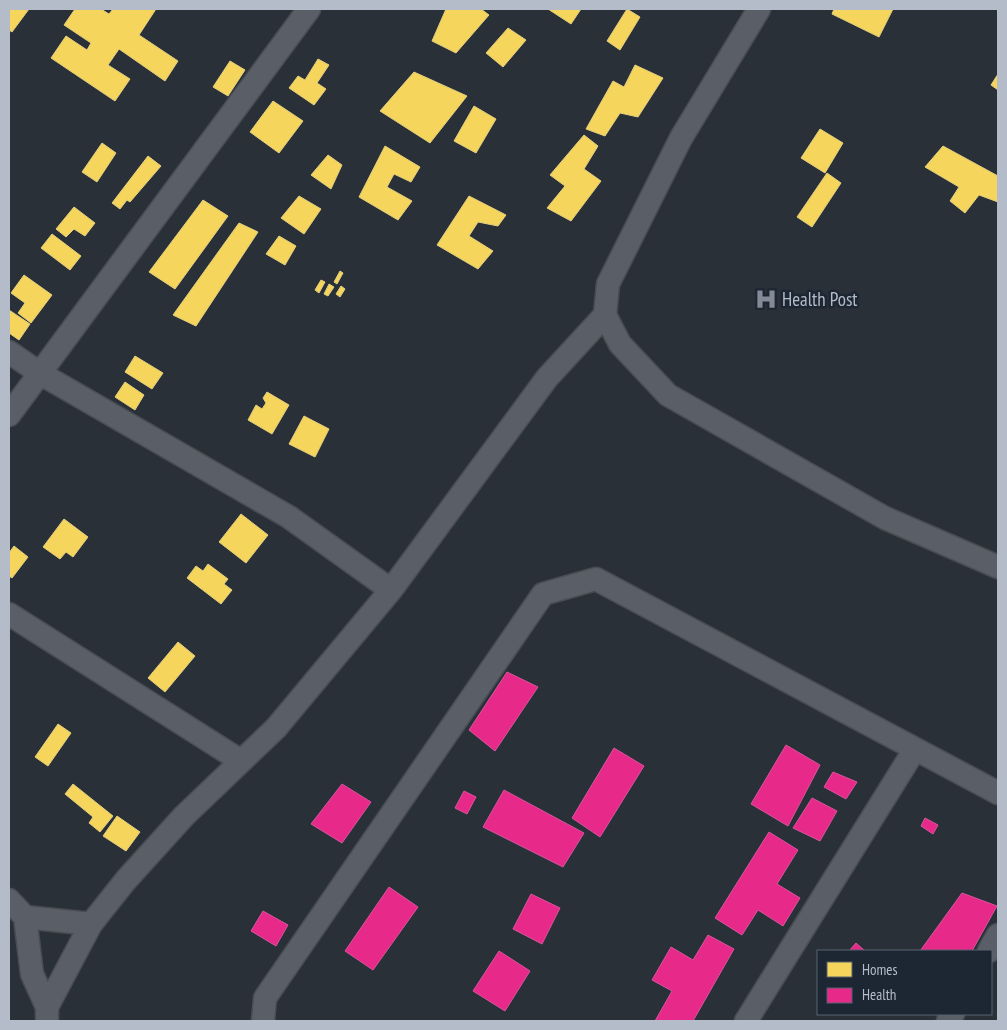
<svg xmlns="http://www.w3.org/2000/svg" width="1007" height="1030" viewBox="0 0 1007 1030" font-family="'PT Sans Narrow',sans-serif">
<rect width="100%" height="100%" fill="#2a3038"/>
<path fill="#f6d55c" stroke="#e2ce7d" d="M9 9H29L12 32 9 30Z
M75 9H101L109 14 113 9H156L139 35 178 61 165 81 119 49 108 65 130 79 115 101 51 58 66 36 87 50 91 43 64 25Z
M446 9H481L489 15 456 53 432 41Z
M548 9H581L571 24Z
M627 9 640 17 620 50 607 41Z
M834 9H893L879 37 832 14Z
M508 28 526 40 503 67 486 53Z
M318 59 329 65 317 83 326 89 314 105 289 88 298 76 305 80Z
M230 61 245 70 228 96 213 87Z
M635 65 663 78 638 117 620 113 605 136 586 129 613 81 624 87Z
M414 72 467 96 430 143 380 111Z
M998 74V90L991 85Z
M273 101 303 121 279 153 250 132Z
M474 106 496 119 476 153 454 141Z
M820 129 843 143 825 173 801 158Z
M584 135 598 146 584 169 601 181 571 221 547 208 565 186 550 175Z
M102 143 116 153 97 182 82 172Z
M385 146 420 167 411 182 394 174 387 187 412 201 398 220 359 197Z
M943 146 998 176V202L979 195 965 213 950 201 959 187 925 167Z
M328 155 342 165 331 189 311 175Z
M148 156 161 166 130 202 127 200 120 209 112 203Z
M827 173 841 183 812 227 797 217Z
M299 196 321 209 304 234 281 218Z
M469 196 506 215 498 226 478 222 469 236 493 251 478 269 437 245Z
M203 200 228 216 175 289 149 272Z
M74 207 95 223 85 236 74 229 66 237 56 229Z
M239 223 258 232 196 326 173 315Z
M52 234 81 256 70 270 41 248Z
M279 236 296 246 285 265 266 254Z
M340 271 343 273 337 284 334 282Z
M24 275 52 295 31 323 18 313 25 303 11 293Z
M321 280 325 282 319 293 315 290Z
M329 284 334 287 328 296 324 294Z
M341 286 345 289 340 297 336 294Z
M9 310 30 324 19 340 9 333Z
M135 356 163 373 152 389 125 372Z
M125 382 144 395 135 410 115 397Z
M267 392 289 405 272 434 248 420 256 405 262 409 266 403 263 398Z
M304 416 329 429 315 457 289 444Z
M241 514 268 535 246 563 219 542Z
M64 519 88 537 73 557 66 552 60 559 43 547Z
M14 546 28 557 12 578 9 576V553Z
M208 564 228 579 224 584 232 590 221 604 187 578 196 566 203 571Z
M178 642 195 656 165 692 148 678Z
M58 724 71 733 48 766 35 757Z
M73 784 113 816 100 832 89 823 93 817 65 794Z
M117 816 140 832 126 851 103 836Z"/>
<path fill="#e7298a" stroke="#d8559d" d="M507 672 538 687 495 751 469 730Z
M786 745 820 765 788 826 751 804Z
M614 748 644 766 600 837 572 818Z
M833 772 857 782 846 799 824 787Z
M342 784 371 802 342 843 311 824Z
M504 790 584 833 563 867 483 827Z
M464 791 476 797 467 814 455 808Z
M812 798 837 811 820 841 793 828Z
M925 818 938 825 933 834 921 826Z
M769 832 798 850 777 884 800 898 783 926 758 910 742 935 715 918Z
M389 887 418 907 373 970 345 951Z
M962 893 997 906 972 951H920Z
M531 894 560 908 542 944 513 929Z
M263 911 288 925 276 946 251 931Z
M708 935 734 949 693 1021H655L672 991 652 980 671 947 693 960Z
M856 943 865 951H849Z
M499 951 530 971 505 1011 473 991Z"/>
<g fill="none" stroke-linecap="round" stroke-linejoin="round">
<g stroke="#484c53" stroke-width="25">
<path id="minor" d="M759 9 681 138 608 284 605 315 620 344 668 395 885 518 998 567
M9 352 41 374 289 517 391 590
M9 415 309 9
M9 614 241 761
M9 900 25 917 32 974 47 1007V1018
M25 917 91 924
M989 951 998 935
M47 1007 91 924 126 880 184 816 276 728 391 590 547 378 605 315
M263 1021 265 998 543 594 596 579 998 793
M746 1021 915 749
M948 1021 953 1014"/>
</g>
<use href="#minor" stroke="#5a5e66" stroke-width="22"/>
</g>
<defs>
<g id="hospital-bare" transform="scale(1.725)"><path d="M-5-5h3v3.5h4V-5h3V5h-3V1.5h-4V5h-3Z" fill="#848b96" stroke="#1d2633" stroke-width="2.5" paint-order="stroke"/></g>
</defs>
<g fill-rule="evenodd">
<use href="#hospital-bare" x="766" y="299"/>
</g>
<g text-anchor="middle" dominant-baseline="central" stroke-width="5" stroke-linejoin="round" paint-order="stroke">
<g font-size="19" fill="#b4bcc9" stroke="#1d2633" text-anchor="start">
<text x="782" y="299">Health Post</text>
</g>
</g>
<rect width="1007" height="1030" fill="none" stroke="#b4bcc9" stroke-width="20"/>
<rect x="817" y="950" width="175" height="65" fill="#1d2633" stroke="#59626f"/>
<rect x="827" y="962" width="25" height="15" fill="#f6d55c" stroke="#59626f"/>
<text x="862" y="975" font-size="15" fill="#b4bcc9">Homes</text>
<rect x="827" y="988" width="25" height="15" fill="#e7298a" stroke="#59626f"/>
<text x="862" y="1000" font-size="15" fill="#b4bcc9">Health</text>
</svg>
